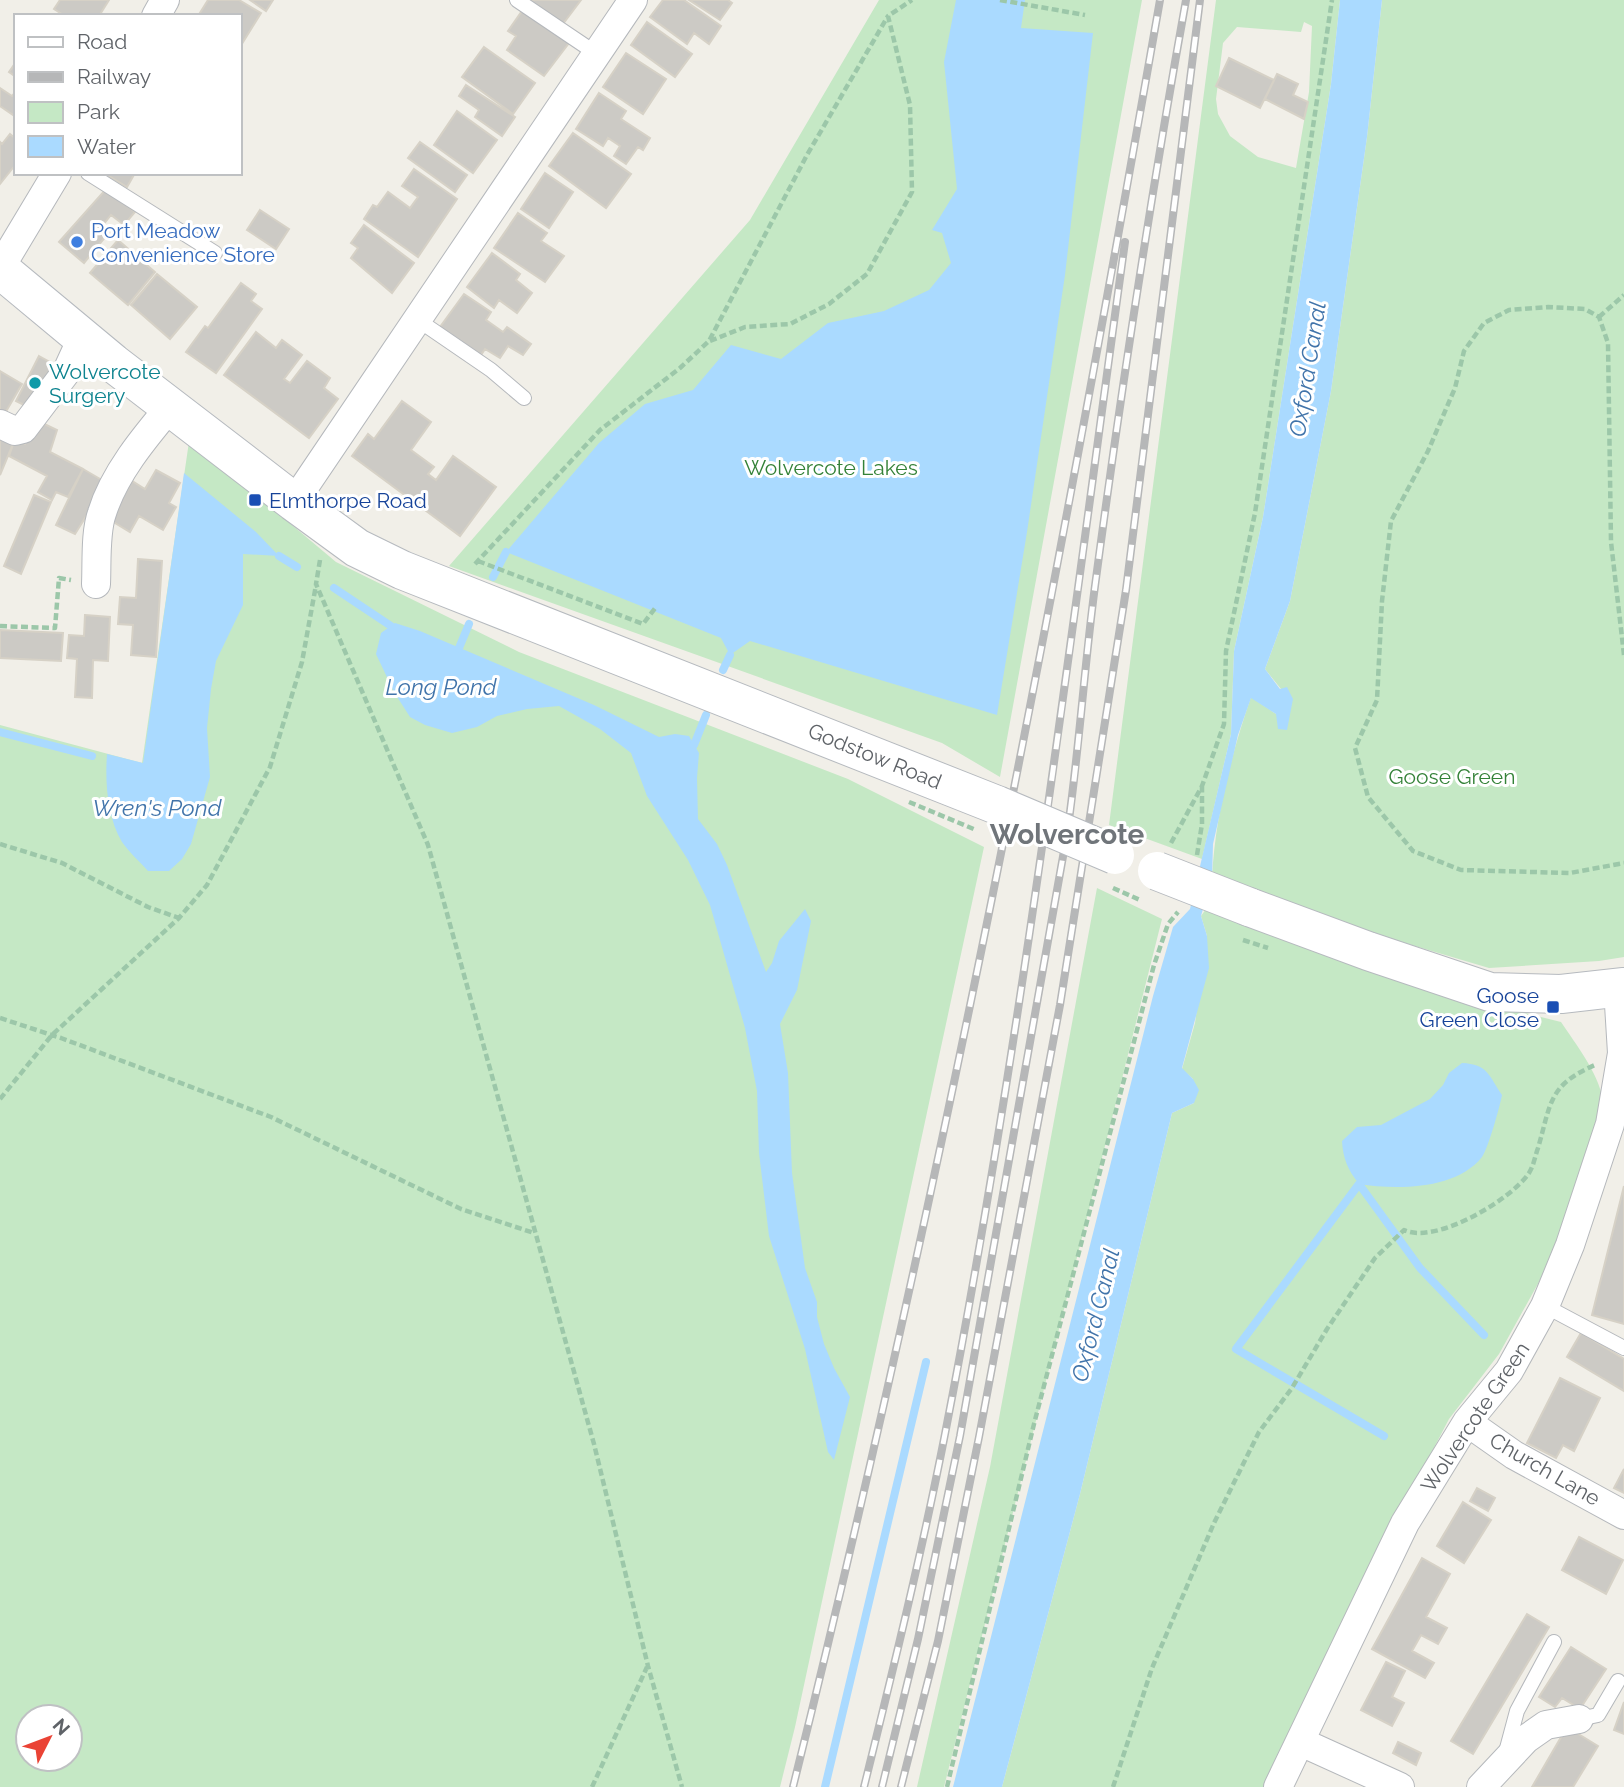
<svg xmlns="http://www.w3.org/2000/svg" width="1624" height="1787" viewBox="0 0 1624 1787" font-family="Raleway,sans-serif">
<rect width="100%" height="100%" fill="#f1efe8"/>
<path fill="#c5e8c5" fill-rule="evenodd" d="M879 0H1142L1000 777 942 743 449 566 750 220Z
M1216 0H1340L1331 84 1263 517 1234 651 1231 734 1202 859 1109 825ZM1304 22 1312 26 1309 92 1296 168 1258 157 1230 136 1218 114 1216 99 1223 43 1237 27 1301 32Z
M1382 0H1624V957L1599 961 1489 968 1260 900 1212 878C1215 817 1231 755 1251 697L1276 714 1281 689 1265 669 1290 601 1331 391 1367 137Z
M191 428 286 520 336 562 519 652 848 779 984 847 795 1727 780 1787H0V725L142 763ZM28 1717H70V1759H28Z
M1097 888 1162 919 944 1787H917L990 1467Z
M1211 902 1481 1002 1561 1022C1577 1046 1597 1071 1603 1099L1555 1253 1499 1354 1449 1419 1401 1511 1271 1787H1002L1080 1494 1172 1113 1194 1103 1193 1079 1182 1069 1195 1023 1207 936 1201 916Z"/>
<path fill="#aadaff" d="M956 0H1025L1021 28 1093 33 1065 275 1027 532 997 715 750 641 730 655 721 638 506 552 599 443 645 404 693 390 731 345 781 359 828 323 884 311 929 290 951 263 942 233 932 230 957 189 944 62Z
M1340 0H1382L1367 137 1331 391 1290 601 1265 669 1280 689 1287 687 1293 699 1287 730 1278 729 1276 714 1251 698 1238 735 1213 844 1212 878 1201 916 1207 936 1209 968 1182 1068 1193 1079 1199 1090 1194 1103 1172 1113 1080 1494 1002 1787H953L1153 996 1173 927 1190 909 1231 734 1234 651 1263 517 1331 84Z
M184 473 256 532 279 556 243 554V605L216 661 211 689 207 728 210 777 191 844 182 859 169 871H148C140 862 129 852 122 842 107 817 105 782 107 754L143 763Z
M395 623 420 631 594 705 659 737 675 734 689 736 699 753 697 778 698 819 717 844 727 865 766 972 772 963 779 941 805 909 811 921 797 990 780 1024 788 1073 792 1173 805 1268 817 1302V1317L824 1344 834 1368 850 1397 834 1460 828 1452 805 1349 769 1236 759 1153 757 1091 745 1028 710 905 688 860 647 796 631 753 600 729 559 706 527 709 497 716 477 727 452 733 425 725 410 717 394 692 376 654 381 633Z
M1462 1063C1488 1064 1489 1076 1502 1095 1500 1106 1488 1149 1482 1157 1456 1190 1396 1190 1359 1184 1348 1170 1343 1159 1342 1141L1357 1127 1381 1125 1430 1099 1443 1085 1449 1073Z"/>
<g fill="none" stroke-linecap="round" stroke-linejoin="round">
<path stroke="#aadaff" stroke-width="8" d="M279 556 297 567
M493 577 506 552
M334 588 391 626
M459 648 469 624
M723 670 730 655
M0 732 92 756
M694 745 706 715
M1384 1436 1236 1349 1359 1184 1420 1268 1484 1335
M825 1787 926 1362"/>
</g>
<path fill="#cccac5" stroke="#d6d1c6" stroke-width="2" d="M60 0H109L99 16H65L54 9Z
M208 0H239L261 13 240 47V16H198Z
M250 0H273L266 11Z
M528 0H581L563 24Z
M663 0H684L721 26 709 44 694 33 687 44 650 17Z
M689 0H728L732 3 720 20Z
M522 11 569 43 544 76 507 50 516 36 508 31Z
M647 22 692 54 675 77 631 45Z
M484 47 535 83 513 114 462 77Z
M626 53 666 79 643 114 603 87Z
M1229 58 1274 80 1260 108 1216 86Z
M16 62V77L9 72Z
M1277 74 1298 84 1293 95 1308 102 1304 119 1265 99Z
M466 85 515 117 502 136 475 117 479 110 459 96Z
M0 88 12 96 16 91V117L0 106Z
M599 93 626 111 621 119 650 138 643 150 638 147 626 164 614 156 620 146 608 138 603 146 576 129Z
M457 111 497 140 473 173 434 145Z
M573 133 631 174 606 208 549 166Z
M10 134 16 139V164L0 184V142L2 144Z
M420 142 467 175 455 192 408 158Z
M414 169 457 199 418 257 364 219 373 205 377 207 388 192 410 208 418 197 402 186Z
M104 173H135L127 187Z
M545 173 573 192 549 228 521 209Z
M106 189 135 212 124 225 111 215 99 230 106 236 84 263 59 242Z
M260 210 289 229 276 249 247 230Z
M518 213 547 233 541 241 564 256 545 282 494 248Z
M364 225 414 263 392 293 351 258 358 248 351 243Z
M118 240 155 272 128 305 90 273Z
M492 253 520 274 516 280 532 293 517 313 499 300 494 308 467 287Z
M157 274 197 307 170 339 131 305Z
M241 283 256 294 251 301 262 309 216 373 186 352 205 326 208 328Z
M464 294 491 312 486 320 503 332 507 327 531 344 523 355 508 346 500 358 485 349 481 355 440 327Z
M256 332 276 348 282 340 302 355 284 379 290 383 307 361 330 378 324 388 338 399 309 438 224 375Z
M39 356 55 365 32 409 16 401Z
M0 371 22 384 4 415 0 413Z
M402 401 431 422 411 450 434 467 428 474 436 480 453 456 496 487 460 536 352 456 368 434 374 439Z
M36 420 57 430 50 452 83 469 68 497 56 492 52 500 38 492 47 476 9 456 15 439 25 444Z
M0 432 15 439 0 475Z
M83 469 107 483 75 534 56 525Z
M156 470 180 483 169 503 176 507 163 530 139 516 130 532 110 520 132 481 145 489Z
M34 495 51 502 21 574 4 566Z
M138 559 162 561 156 657 131 655 133 625 118 624 120 597 136 598Z
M85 615 110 617 108 661 93 660 92 698 75 697 77 659 67 658 69 635 84 636Z
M0 630 63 633 61 661 0 658Z
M1624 1186V1324L1592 1315Z
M1581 1333 1624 1359V1391L1567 1357Z
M1560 1378 1600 1398 1574 1451 1563 1445 1556 1458 1527 1443Z
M1624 1469V1493L1614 1488Z
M1477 1488 1495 1498 1488 1511 1470 1501Z
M1463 1502 1491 1520 1464 1563 1437 1546Z
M1579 1537 1623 1560 1606 1594 1562 1570Z
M1422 1558 1450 1574 1426 1617 1447 1628 1438 1644 1421 1635 1412 1651 1434 1663 1425 1678 1372 1649Z
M1527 1614 1549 1627 1473 1754 1451 1741Z
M1571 1647 1606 1669 1580 1709 1562 1698 1555 1707 1539 1697Z
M1386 1662 1405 1671 1392 1697 1404 1703 1392 1726 1361 1710Z
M1624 1702V1734L1614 1730Z
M1567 1727 1598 1746 1573 1787H1532Z
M1398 1742 1421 1753 1416 1765 1393 1753Z"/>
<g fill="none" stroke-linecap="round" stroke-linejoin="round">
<g stroke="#b5b8bc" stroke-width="16">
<path id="lane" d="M517 0 597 54
M88 173 215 253
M418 320 491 370 524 398
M1545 1306 1624 1348
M1579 1719 1598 1715 1618 1681
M1506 1752 1517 1711 1554 1642"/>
</g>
<g stroke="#b5b8bc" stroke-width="30">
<path id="street" d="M156 16 165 0
M0 268 57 173
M0 424 15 431 23 429 67 371 83 336
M294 502 633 0
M96 584C97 563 95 532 102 513 114 474 144 438 170 407
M1467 1422 1514 1455 1624 1515
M1301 1742 1400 1787
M1278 1787 1405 1523 1467 1422 1509 1371 1545 1306 1570 1245 1610 1124 1622 1053 1618 988
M1481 1787 1526 1739 1546 1725 1579 1719"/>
</g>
<g stroke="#b6babf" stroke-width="40">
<path id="secondary" d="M0 269 113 363 294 502 357 548 402 570 997 805
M1249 907 1368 951 1490 992 1561 994 1624 987"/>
</g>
<path stroke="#9cc7a9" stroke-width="4.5" stroke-dasharray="7 3.5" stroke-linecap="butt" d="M1000 0 1085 15
M1599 317 1624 295
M710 341 745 327 790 324 829 304 867 274 912 192 910 105 888 16 912 0
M320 560 316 584 428 845 594 1444 648 1666 682 1787
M478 561 643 624 656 607
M475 564 600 430 680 368 709 341 807 155 888 16
M0 626 55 628 59 578 71 580
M1624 655 1611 542 1608 343 1599 317 1585 309 1548 307 1509 310 1484 323 1464 351 1455 388 1428 451 1391 521 1382 601 1377 700 1355 748 1368 797 1413 851 1461 870 1570 873 1624 863
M1171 843 1202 786 1224 724 1226 651 1255 513 1332 0
M0 844 62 863 148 907 179 918
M1197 855 1202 824V786
M0 1018 61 1038 271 1117 461 1209 534 1233
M0 1099 52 1035 179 918 207 885 270 767 302 662 316 585
M592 1787 647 1667
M947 1787 1034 1424 1154 965 1168 924 1178 912
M1113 1787 1152 1668 1214 1523 1259 1432 1292 1388 1327 1329 1375 1258 1404 1230C1436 1245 1512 1199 1529 1173 1534 1165 1535 1156 1538 1148 1551 1104 1548 1085 1595 1065"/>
<use href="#lane" stroke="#fff" stroke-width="14"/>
<use href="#street" stroke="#fff" stroke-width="28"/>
<use href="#secondary" stroke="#fff" stroke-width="38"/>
<g stroke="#b6b7b8" stroke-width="8">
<path id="rail" d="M793 1787C940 1197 1055 599 1160 0
M864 1787C893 1670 922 1552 945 1434 1022 1039 1070 640 1125 242
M882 1787 918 1639 960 1436 1067 834C1079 752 1084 669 1095 586 1121 390 1151 195 1186 0
M901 1787 938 1641 979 1437 1060 1005 1126 590 1200 0"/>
</g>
<use href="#rail" stroke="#fff" stroke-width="5" stroke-dasharray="16" stroke-linecap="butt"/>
<g stroke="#b6babf" stroke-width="40" stroke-linecap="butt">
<path id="secondary-bridge" d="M997 805 1115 855
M1157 871 1249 907"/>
</g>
<path stroke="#9cc7a9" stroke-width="4.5" stroke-dasharray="7 3.5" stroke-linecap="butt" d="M909 802 976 830
M1113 888 1140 900
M1243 940 1268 948"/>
<use href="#secondary-bridge" stroke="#fff" stroke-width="38"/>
</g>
<circle fill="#3f7fe0" stroke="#fff" stroke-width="2.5" cx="77" cy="242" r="7"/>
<circle fill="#0f9aa8" stroke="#fff" stroke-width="2.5" cx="35" cy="383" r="7"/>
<g fill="#1a4fb4" stroke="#fff" stroke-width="2.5">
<rect x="248" y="493" width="14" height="14" rx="3.5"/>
<rect x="1546" y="1000" width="14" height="14" rx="3.5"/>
</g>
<g text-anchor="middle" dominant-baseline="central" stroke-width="6" stroke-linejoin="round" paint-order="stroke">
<g font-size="21" fill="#366cbe" stroke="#fff" text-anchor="start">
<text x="91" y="230">Port Meadow<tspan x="91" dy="24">Convenience Store</tspan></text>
</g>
<g font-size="21" fill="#0d838f" stroke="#fff" text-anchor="start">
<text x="49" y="371">Wolvercote<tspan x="49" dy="24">Surgery</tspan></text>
</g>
<g font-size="21" fill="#348238" stroke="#fff">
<text x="831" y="467">Wolvercote Lakes</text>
<text x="1452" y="776">Goose Green</text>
</g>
<g font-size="21" fill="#164399" stroke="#fff" text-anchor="start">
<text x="269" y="500">Elmthorpe Road</text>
<text x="1539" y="995" text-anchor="end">Goose<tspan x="1539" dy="24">Green Close</tspan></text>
</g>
<g font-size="21" fill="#5f6368" stroke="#fff">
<text transform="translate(875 756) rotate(22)">Godstow Road</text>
<text transform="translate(1475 1417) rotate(-56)">Wolvercote Green</text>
<text transform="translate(1545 1469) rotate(30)">Church Lane</text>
</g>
<g font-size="23" font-style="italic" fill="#4174aa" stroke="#fff">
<text transform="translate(1307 369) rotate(-81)">Oxford Canal</text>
<text x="441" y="686">Long Pond</text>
<text x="157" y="807">Wren's Pond</text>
<text transform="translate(1095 1315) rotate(-76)">Oxford Canal</text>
</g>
<g font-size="28" font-weight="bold" fill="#70757a" stroke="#fff">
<text x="1067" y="834">Wolvercote</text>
</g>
</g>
<rect x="14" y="14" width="228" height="161" fill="#ffffff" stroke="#bfc1c3" stroke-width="2"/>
<rect x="28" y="37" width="35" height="10" fill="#ffffff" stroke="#bfc1c3" stroke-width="2"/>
<text x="77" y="49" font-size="21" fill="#5f6368">Road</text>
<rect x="28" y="72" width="35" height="10" fill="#b6b7b8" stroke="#bfc1c3" stroke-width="2"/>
<text x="77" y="84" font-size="21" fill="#5f6368">Railway</text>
<rect x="28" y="102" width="35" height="21" fill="#c5e8c5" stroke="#bfc1c3" stroke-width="2"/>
<text x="77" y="119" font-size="21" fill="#5f6368">Park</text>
<rect x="28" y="136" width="35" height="21" fill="#aadaff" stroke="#bfc1c3" stroke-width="2"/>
<text x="77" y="154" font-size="21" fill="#5f6368">Water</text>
<g transform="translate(49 1738) rotate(48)"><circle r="33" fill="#ffffff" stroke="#bfc1c3" stroke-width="2"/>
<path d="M0-5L12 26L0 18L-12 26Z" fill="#ea4335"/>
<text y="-10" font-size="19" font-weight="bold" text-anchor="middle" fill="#5f6368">N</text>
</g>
</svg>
